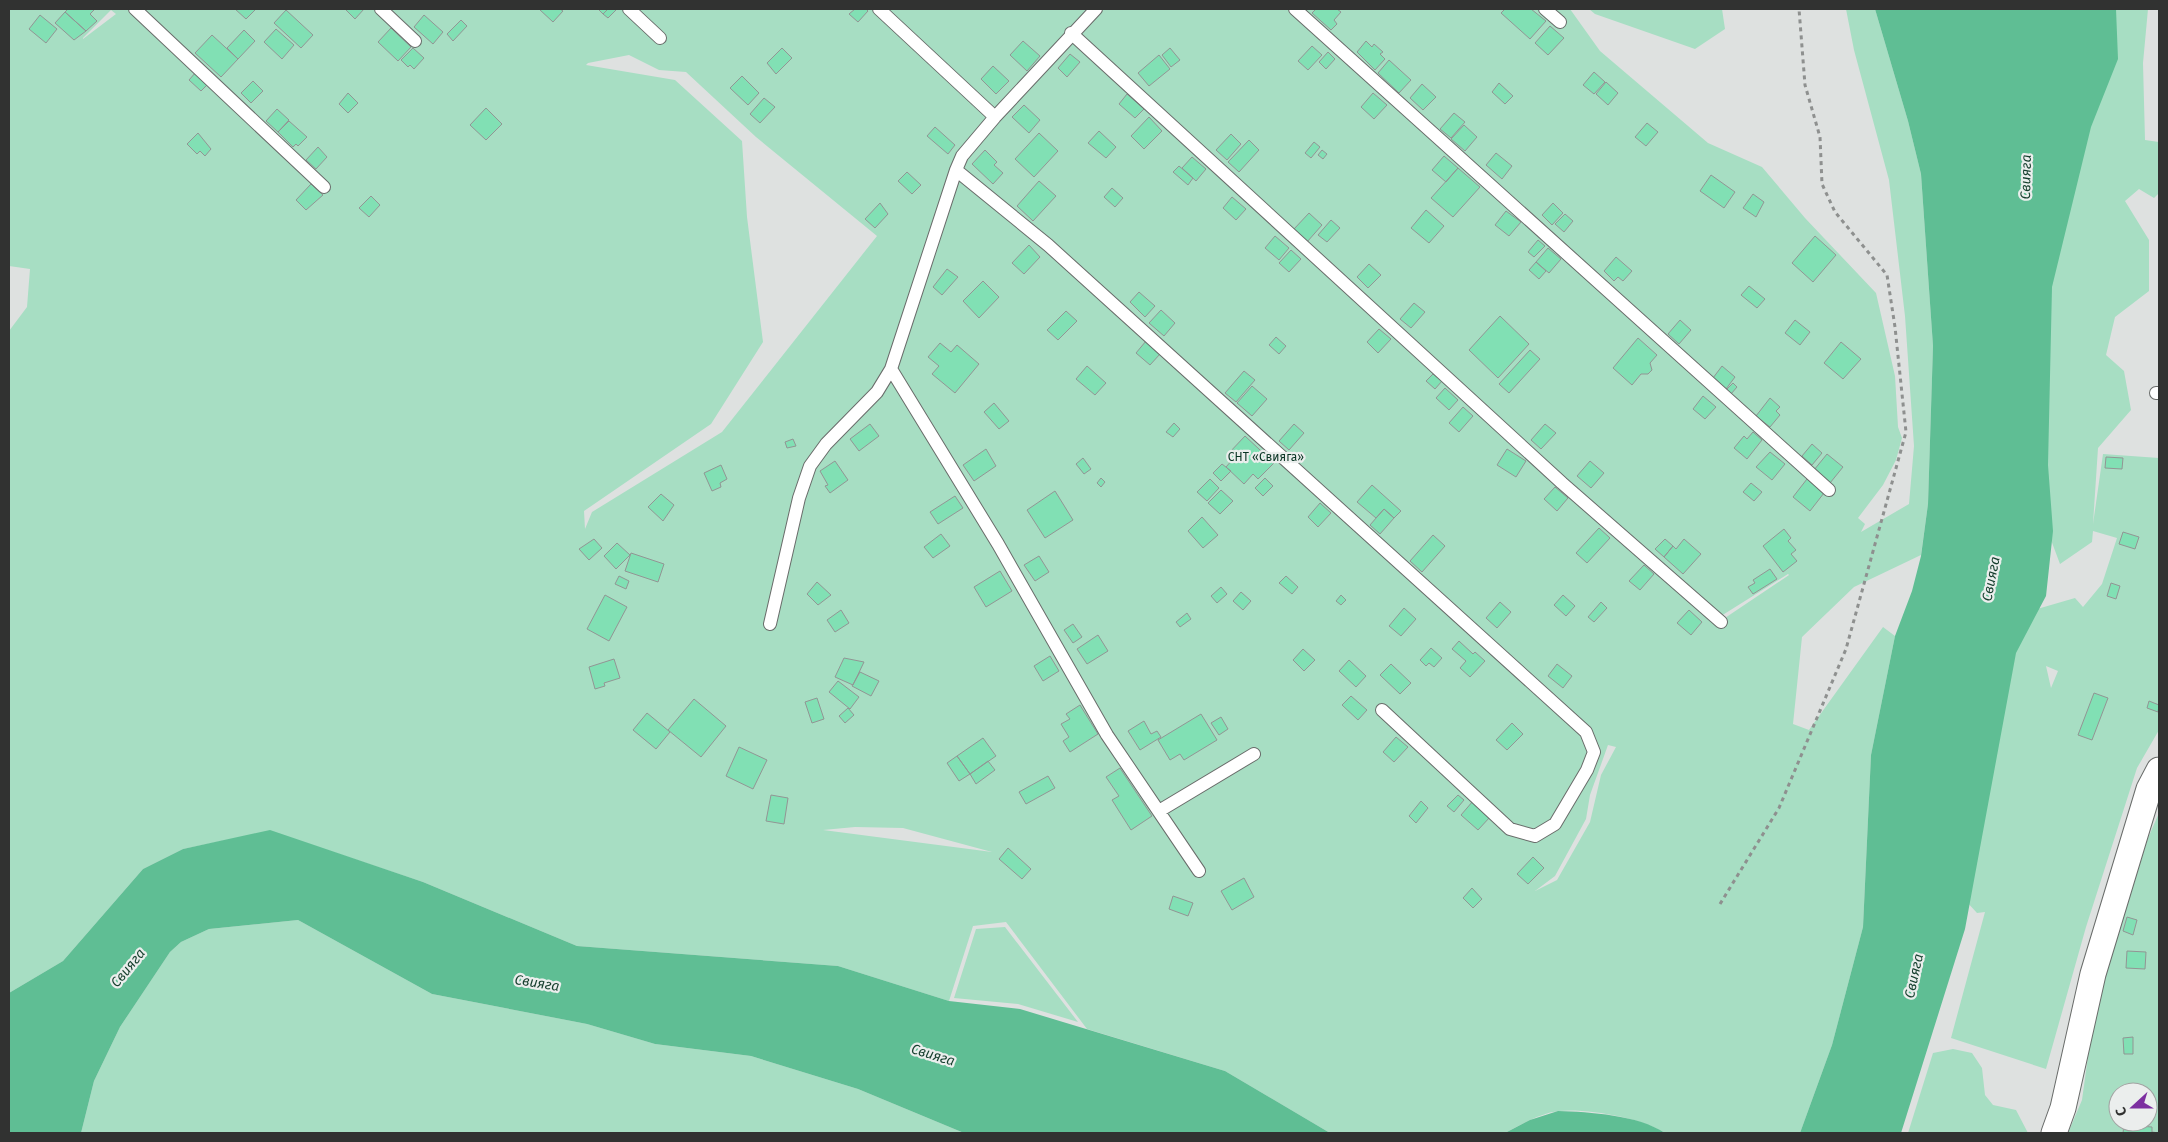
<svg xmlns="http://www.w3.org/2000/svg" width="2168" height="1142" viewBox="0 0 2168 1142" font-family="'Fira Sans',sans-serif">
<rect width="100%" height="100%" fill="#dee1e0"/>
<path fill="#a7dec3" fill-rule="evenodd" d="M9 9H1570L1600 51 1708 143 1762 167 1805 218 1876 293 1895 376 1898 427 1902 438 1896 460 1883 485 1858 518 1865 524 1861 532 1909 504 1914 446 1905 316 1889 180 1854 50 1846 9H1875L1908 121 1921 174 1933 346 1928 504 1921 555 1854 587 1802 637 1793 724 1809 730 1883 627 1895 636 1871 755 1863 927 1832 1045 1800 1133H1665C1642 1118 1587 1108 1559 1111 1540 1113 1521 1125 1505 1133H1330L1225 1071 1087 1029 1006 922 973 926 949 1001 838 966 577 946 423 882 270 831 183 849 143 869 63 961 9 993V331L27 307 30 269 9 266ZM111 10 116 14 83 39V38ZM629 55 659 70 686 72 756 137 877 236 722 432 592 512 585 529 584 511 711 424 763 342 747 217 742 141 675 80 586 65 588 63ZM1788 574 1789 575 1716 624 1721 616ZM1608 745 1616 747 1601 775 1590 822 1557 880 1535 891 1555 876 1586 819 1590 795ZM855 827 903 828 992 852 823 830Z
M1589 9H1722L1725 29 1695 49 1595 14Z
M2111 9H2148L2143 63 2145 140 2159 142V193L2154 198 2139 189 2125 201 2149 240V291L2115 317 2106 355 2124 371 2131 410 2098 448 2093 524 2103 454 2159 458V730L2137 768 2086 927 2046 1069 1951 1038 1985 912 1977 913 1944 877 2016 615 2075 598 2083 607 2102 584 2117 538 2093 531 2092 542 2060 564 2032 489 2040 319ZM2046 666 2058 671 2051 688Z
M2159 813V1133H2068L2082 1100 2094 1013 2148 838ZM2118 1092H2148V1122H2118Z
M298 920 432 994 587 1024 655 1044 751 1056 858 1089 964 1133H81L94 1081 120 1027 170 952 181 942 209 929Z
M1005 927 1078 1022 1018 1004 954 998 976 929Z
M1953 1049 1972 1053 1982 1068 1985 1095 1993 1105 2016 1110 2028 1133H1908L1933 1053Z"/>
<path fill="#5fbe94" d="M1875 9H2116L2118 59 2091 127 2052 287 2048 465 2053 531 2046 596 2016 653 1965 929 1901 1133H1800L1832 1045 1863 927 1871 755 1895 636 1912 591 1921 556 1928 504 1933 346 1921 174 1908 121Z
M270 830 423 882 577 946 838 966 949 1001 1020 1009 1225 1071 1330 1133H964L858 1089 751 1056 655 1044 587 1024 432 994 298 920 209 929 181 942 170 952 120 1027 94 1081 81 1133H9V993L63 961 143 869 183 849Z
M1558 1111C1590 1112 1638 1115 1665 1133H1505L1530 1120Z"/>
<path fill="#81e0b4" stroke="#929594" d="M68 9H95L90 14 97 21 86 31 65 12Z
M235 9H256L246 19Z
M347 9H364L355 19 346 10Z
M539 9H560L563 11 553 22Z
M598 9H608L603 14Z
M608 9H617L608 18 603 14Z
M855 9H866L868 11 858 22 849 14Z
M1316 9H1337L1341 12 1334 20 1337 24 1331 30 1312 13Z
M1505 9H1531L1546 21 1530 39 1501 13Z
M286 10 313 35 301 48 274 23Z
M65 12 86 31 74 40 55 23Z
M40 15 57 29 46 43 29 29Z
M424 15 443 32 433 44 414 27Z
M461 20 467 26 453 41 447 34Z
M1550 26 1564 38 1548 55 1535 43Z
M391 28 411 47 398 61 378 42Z
M276 29 294 45 282 59 264 42Z
M244 30 255 41 238 59 227 48Z
M212 35 238 59 221 77 195 53Z
M1023 41 1040 56 1027 71 1010 55Z
M1366 41 1372 47 1374 44 1383 52 1380 54 1385 59 1375 70 1357 52Z
M1312 46 1322 55 1308 70 1298 61Z
M413 48 424 58 414 69 410 65 408 67 401 60Z
M782 48 792 58 776 74 767 63Z
M1170 48 1180 60 1171 67 1162 55Z
M1328 52 1335 59 1326 69 1319 62Z
M1070 54 1080 62 1067 77 1058 68Z
M1159 55 1170 69 1149 86 1138 73Z
M1389 60 1411 80 1399 93 1378 73Z
M993 66 1009 81 996 94 981 79Z
M196 72 209 83 201 91 189 80Z
M1594 72 1605 82 1594 94 1583 85Z
M742 76 759 93 748 105 730 88Z
M253 81 263 91 251 103 241 93Z
M1606 82 1618 93 1608 105 1596 94Z
M1499 83 1513 96 1505 104 1492 92Z
M1422 84 1436 97 1423 110 1410 98Z
M348 93 358 103 348 113 339 104Z
M1373 93 1387 105 1374 119 1361 107Z
M1127 94 1144 109 1135 118 1119 104Z
M764 98 775 107 760 123 750 114Z
M1024 105 1040 120 1029 133 1012 117Z
M486 108 502 124 486 140 470 125Z
M277 109 289 120 278 132 266 121Z
M1454 113 1465 122 1451 138 1440 129Z
M1149 117 1162 131 1144 149 1131 136Z
M289 121 307 137 298 146 296 144 293 147 278 132Z
M1647 123 1658 132 1646 146 1635 137Z
M1464 125 1477 137 1465 151 1451 139Z
M935 127 955 145 948 154 927 136Z
M1099 131 1116 147 1106 158 1088 143Z
M198 133 211 149 205 156 200 151 197 154 187 144Z
M1039 133 1058 151 1034 177 1015 159Z
M1231 134 1241 144 1227 160 1216 150Z
M1249 140 1259 150 1239 172 1228 162Z
M1314 142 1320 147 1311 158 1305 153Z
M318 147 327 157 316 169 306 160Z
M985 150 997 162 994 165 1003 173 993 184 972 164Z
M1322 150 1327 154 1323 159 1318 155Z
M1496 153 1512 166 1502 179 1486 165Z
M1444 156 1458 168 1446 182 1432 170Z
M1192 157 1206 169 1196 181 1182 168Z
M1179 166 1193 178 1188 185 1173 172Z
M1458 168 1480 187 1453 217 1431 198Z
M907 172 921 185 912 194 898 181Z
M1711 175 1735 192 1724 208 1700 191Z
M1039 181 1056 196 1033 221 1017 206Z
M311 184 323 195 306 210 296 200Z
M1112 188 1123 198 1115 207 1104 197Z
M1753 194 1764 202 1756 217 1743 208Z
M371 196 380 205 369 217 359 208Z
M1232 197 1246 209 1236 220 1223 208Z
M880 203 888 214 875 228 865 219Z
M1553 203 1563 213 1552 225 1542 215Z
M1426 210 1444 226 1429 243 1411 228Z
M1506 211 1521 222 1509 236 1495 225Z
M1309 213 1322 225 1307 242 1294 229Z
M1565 214 1573 221 1564 232 1555 224Z
M1331 220 1340 228 1327 242 1318 235Z
M1275 236 1289 248 1279 260 1265 248Z
M1815 236 1836 255 1813 282 1792 263Z
M1538 240 1545 246 1534 257 1528 252Z
M1029 245 1040 257 1024 274 1012 263Z
M1548 248 1561 259 1549 273 1536 262Z
M1291 250 1301 259 1289 272 1279 263Z
M1616 257 1632 271 1623 281 1618 277 1614 281 1604 271Z
M1536 262 1546 271 1539 279 1529 270Z
M1369 264 1381 275 1368 288 1357 277Z
M947 269 958 277 942 295 933 287Z
M983 281 999 297 979 318 963 301Z
M1749 286 1765 299 1757 308 1741 295Z
M1139 292 1155 306 1145 317 1130 302Z
M1414 303 1425 312 1411 328 1400 319Z
M1161 310 1175 323 1164 336 1149 323Z
M1066 311 1077 321 1058 340 1047 330Z
M1500 316 1529 344 1498 378 1469 350Z
M1680 320 1691 330 1679 344 1668 334Z
M1795 320 1810 332 1800 345 1785 333Z
M1379 329 1391 339 1378 353 1367 342Z
M1276 337 1286 346 1279 354 1269 345Z
M1638 338 1657 355 1650 363 1652 370 1648 374H1641L1632 385 1613 368Z
M1146 341 1160 354 1150 365 1136 353Z
M1841 342 1861 359 1843 379 1824 363Z
M940 343 951 352 957 345 979 364 955 393 932 374 939 366 928 357Z
M1530 350 1540 359 1509 393 1499 384Z
M1087 366 1106 383 1095 395 1076 379Z
M1722 366 1735 377 1726 389 1713 378Z
M1244 371 1255 380 1236 402 1225 393Z
M1433 374 1442 381 1435 389 1426 381Z
M1733 383 1737 387 1731 394 1726 390Z
M1252 386 1267 399 1252 416 1237 403Z
M1445 388 1458 400 1449 410 1436 398Z
M1703 396 1716 407 1705 419 1693 409Z
M1770 398 1780 407 1776 411 1780 415 1770 427 1756 416Z
M994 403 1009 421 999 429 984 412Z
M1463 407 1473 416 1459 432 1449 423Z
M1174 423 1180 429 1173 437 1166 432Z
M870 424 879 436 859 451 850 439Z
M1294 424 1304 433 1289 450 1279 441Z
M1545 424 1556 433 1541 449 1531 440Z
M1753 432 1762 440 1747 459 1734 448 1744 436 1747 439Z
M1245 436 1274 463 1258 479 1253 474 1244 484 1226 467 1233 459 1228 454Z
M793 439 796 446 787 448 785 442Z
M1812 444 1822 453 1812 465 1802 456Z
M986 449 996 466 974 481 963 465Z
M1507 449 1526 461 1516 477 1497 465Z
M1770 452 1785 464 1772 480 1756 467Z
M1827 454 1843 467 1830 483 1814 470Z
M2106 457 2123 458 2122 469 2105 468Z
M1083 458 1091 469 1084 474 1076 464Z
M835 461 848 480 830 493 825 486 828 485 820 471Z
M1590 461 1604 473 1591 488 1577 476Z
M1222 464 1231 471 1221 481 1213 473Z
M721 465 727 479 720 483 721 487 712 491 704 473Z
M1101 478 1105 482 1101 487 1097 483Z
M1265 478 1273 486 1263 496 1255 488Z
M1210 479 1219 488 1207 501 1197 492Z
M1807 479 1824 493 1810 511 1793 497Z
M1751 483 1762 492 1754 501 1743 492Z
M1372 485 1401 511 1394 518 1384 509 1376 518 1357 502Z
M1555 487 1568 498 1557 511 1544 499Z
M1221 490 1233 501 1220 514 1208 503Z
M1055 491 1073 520 1045 538 1027 510Z
M661 494 674 505 663 521 648 507Z
M955 496 963 508 938 524 930 512Z
M1320 503 1331 513 1318 527 1308 517Z
M1384 509 1394 518 1380 534 1370 525Z
M1202 517 1218 535 1203 548 1188 531Z
M1599 528 1610 538 1587 563 1576 553Z
M1784 529 1791 538 1788 541 1796 550 1791 554 1797 561 1783 572 1763 546Z
M2123 532 2139 537 2135 549 2119 544Z
M941 534 950 546 933 558 924 547Z
M1433 535 1445 546 1422 572 1410 561Z
M594 539 602 548 589 560 579 549Z
M1665 539 1673 546 1664 557 1655 549Z
M1684 539 1701 554 1683 574 1664 557 1673 546 1676 549Z
M617 543 630 555 616 569 604 556Z
M631 553 664 564 658 582 625 571Z
M1039 556 1049 572 1035 581 1024 565Z
M1644 565 1654 574 1640 590 1629 581Z
M1770 569 1777 579 1753 594 1748 587 1755 583 1753 580Z
M1000 571 1012 591 986 607 974 587Z
M619 576 629 581 626 589 615 584Z
M1286 576 1298 587 1292 594 1279 583Z
M817 582 831 595 818 605 807 594Z
M2111 583 2120 586 2116 599 2107 596Z
M1221 587 1227 594 1217 603 1211 596Z
M1241 592 1251 601 1243 610 1233 601Z
M605 595 627 607 609 641 587 629Z
M1341 595 1346 600 1341 605 1336 601Z
M1563 595 1575 606 1566 616 1554 605Z
M1500 602 1511 612 1497 628 1486 618Z
M1601 602 1607 608 1594 622 1588 617Z
M1404 608 1416 619 1401 636 1389 626Z
M841 610 849 623 835 632 827 620Z
M1689 610 1702 622 1691 635 1677 623Z
M1187 613 1191 619 1180 627 1176 622Z
M1073 624 1082 637 1073 643 1064 630Z
M1098 635 1108 651 1087 664 1077 649Z
M1459 641 1473 654 1475 652 1485 661 1470 677 1460 668 1466 661 1452 649Z
M1431 648 1442 658 1434 667 1429 663 1426 666 1420 660Z
M1303 649 1315 660 1304 671 1293 660Z
M1050 656 1059 671 1043 681 1034 666Z
M844 658 864 662 853 685 835 677Z
M614 659 620 678 604 683 605 686 595 689 589 667Z
M1349 660 1366 676 1356 687 1339 671Z
M1391 664 1411 683 1400 694 1380 675Z
M1557 664 1572 676 1563 688 1548 676Z
M860 672 879 681 871 696 852 686Z
M838 681 859 697 850 709 829 692Z
M2094 693 2108 698 2092 740 2078 735Z
M1351 696 1367 710 1358 720 1342 705Z
M817 698 824 719 812 723 805 702Z
M694 699 726 726 701 757 668 730Z
M2149 701 2159 705 2158 712 2147 708Z
M1080 705 1098 734 1070 752 1063 741 1069 737 1061 724 1070 719 1066 714Z
M848 708 854 715 845 723 839 716Z
M647 713 670 732 656 749 633 730Z
M1201 714 1217 740 1184 760 1180 754 1170 760 1158 740Z
M1221 717 1228 729 1219 735 1211 723Z
M1144 721 1151 734 1157 731 1161 737 1140 750 1128 731Z
M1512 723 1523 734 1507 750 1496 740Z
M1396 737 1408 747 1394 762 1383 752Z
M983 738 996 756 970 774 957 756Z
M739 747 767 760 753 789 726 776Z
M957 756 970 774 959 781 947 763Z
M988 761 995 770 976 784 970 774Z
M1120 768 1152 816 1131 830 1112 800 1119 796 1106 777Z
M1048 776 1055 788 1026 804 1019 792Z
M771 795 788 798 784 824 766 821Z
M1458 795 1464 800 1454 812 1447 806Z
M1421 801 1428 808 1416 823 1409 816Z
M1473 801 1490 817 1478 830 1461 815Z
M1008 848 1031 869 1022 879 999 859Z
M1533 857 1544 868 1528 884 1517 874Z
M1244 878 1254 897 1232 910 1221 891Z
M1472 888 1482 899 1473 908 1463 898Z
M1173 896 1193 903 1188 916 1169 909Z
M2127 917 2137 920 2133 935 2123 931Z
M2127 951 2146 952 2145 969 2126 968Z
M2133 1037V1054H2124L2123 1038Z
M2124 1125 2152 1127V1132L2159 1133H2123Z"/>
<g fill="none" stroke-linecap="round" stroke-linejoin="round">
<g stroke="#696c6a" stroke-width="14">
<path id="lane" d="M135 9 324 187
M381 9 415 41
M629 9 660 38
M879 9 995 117
M1295 9 1829 490
M1545 9 1560 22
M1071 33 1562 483 1721 622
M956 170 1048 245 1586 732 1594 752 1587 770 1555 824 1535 836 1510 829 1382 710
M891 369 998 544 1107 735 1199 871
M2156 393H2159
M770 624 799 498 810 466 826 444 877 392 891 369 956 170 962 156 995 117 1096 9
M1159 811 1254 754"/>
</g>
<g stroke="#696c6a" stroke-width="27">
<path id="street" d="M2054 1133 2063 1108 2093 974 2149 789 2159 770"/>
</g>
<path stroke="#8e908f" stroke-width="3" stroke-dasharray="4 4" stroke-linecap="butt" d="M1720 904 1779 808 1846 649 1906 432 1895 327 1887 275 1835 212 1822 184 1820 137 1805 85 1799 9"/>
<use href="#lane" stroke="#fff" stroke-width="12"/>
<use href="#street" stroke="#fff" stroke-width="25"/>
</g>
<g text-anchor="middle" dominant-baseline="central" stroke-width="4.5" stroke-linejoin="round" paint-order="stroke">
<g font-size="12" fill="#083423" stroke="#ebeeed">
<text x="1266" y="457">СНТ «Свияга»</text>
</g>
<g font-size="14" font-style="italic" fill="#163f2e" stroke="#ebeeed">
<text transform="translate(2026 177) rotate(-89)">Свияга</text>
<text transform="translate(1991 579) rotate(-79)">Свияга</text>
<text transform="translate(128 968) rotate(-51)">Свияга</text>
<text transform="translate(1914 976) rotate(-78)">Свияга</text>
<text transform="translate(537 983) rotate(9)">Свияга</text>
<text transform="translate(933 1055) rotate(17)">Свияга</text>
</g>
</g>
<rect width="2168" height="1142" fill="none" stroke="#313231" stroke-width="20"/>
<g transform="translate(2133 1107) rotate(249)"><circle r="24" fill="#ebeeed" stroke="#a1a3a2"/>
<path d="M0-4L9 19L0 12L-9 19Z" fill="#7c2fa0"/>
<text y="-8" font-size="14" font-weight="bold" text-anchor="middle" fill="#313231">С</text>
</g>
</svg>
